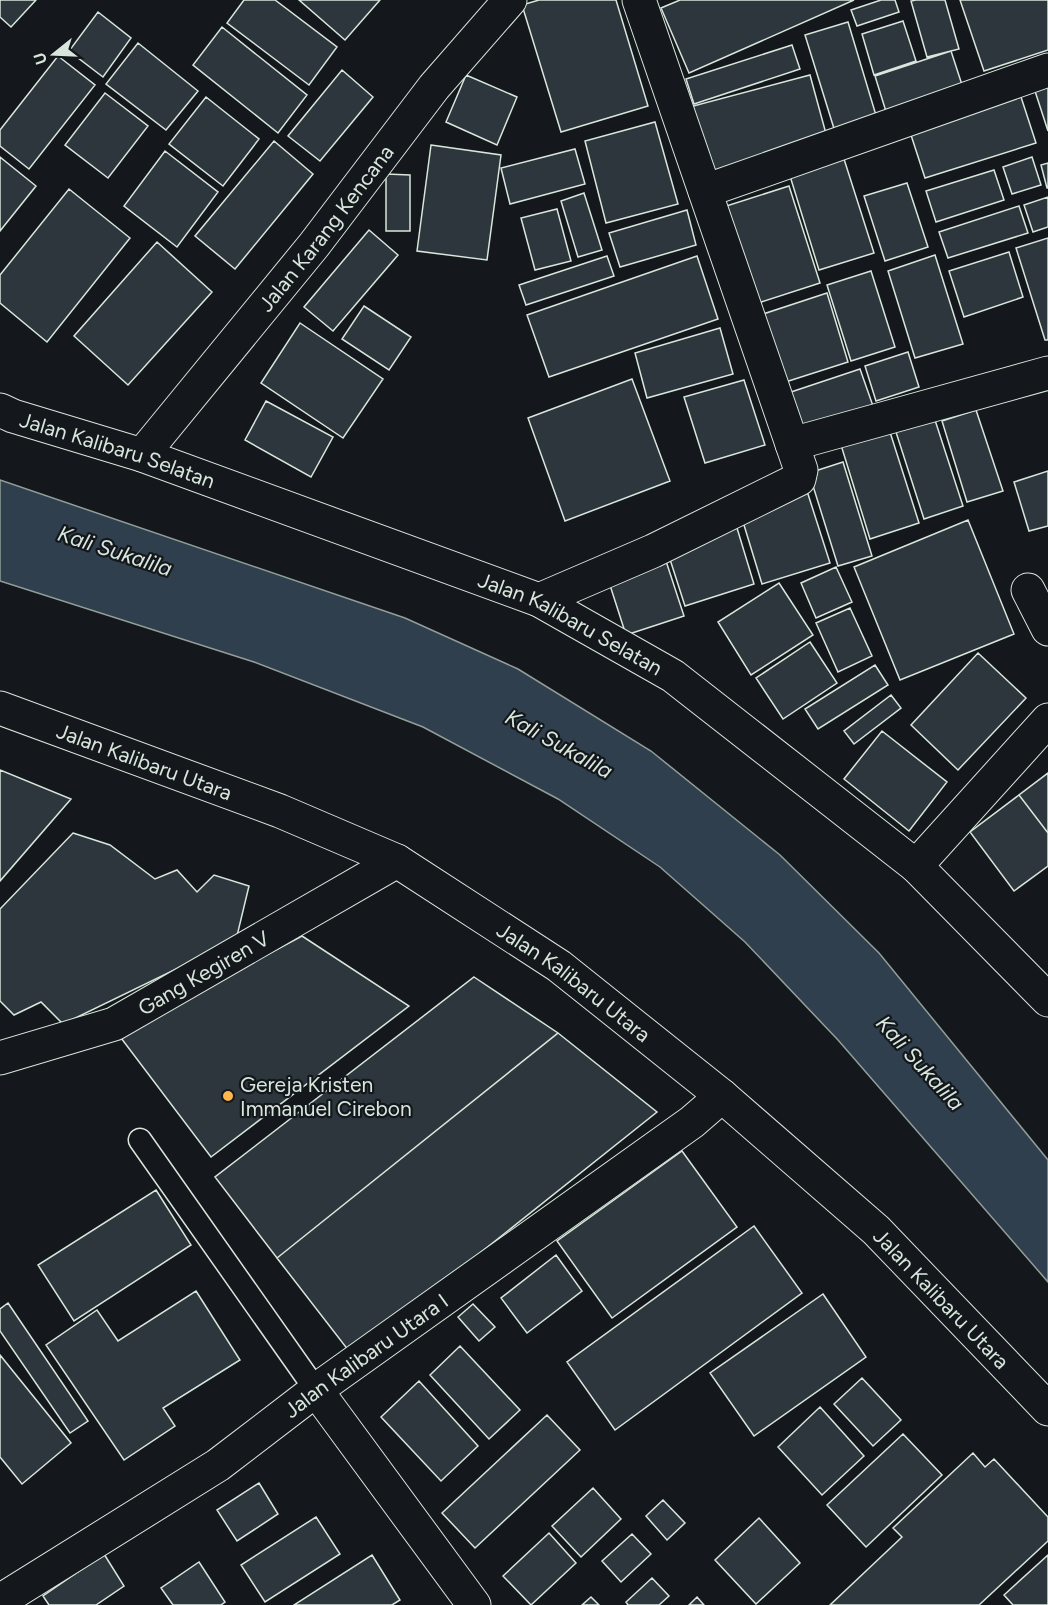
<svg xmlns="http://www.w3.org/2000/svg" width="1048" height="1605" viewBox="0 0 1048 1605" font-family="Figtree,sans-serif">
<rect width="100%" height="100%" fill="#14181c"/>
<path fill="#2f3f4d" stroke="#939e99" stroke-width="1.5" d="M0 480 405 618 518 669 651 751 780 855 879 953 1048 1160V1282L838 1040 745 942 660 867 558 799 423 727 254 662 0 581Z"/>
<path fill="#2c363c" stroke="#d8e6dc" stroke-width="1.5" d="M0 0H36L11 27 0 17Z
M244 0H275L337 47 309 85 227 23Z
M299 0H380L345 40Z
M539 0H616L648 106 561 132 522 5Z
M680 0H854L689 73 661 8Z
M881 0H895L899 12 857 26 851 10Z
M916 0H945L959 49 927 57 911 1Z
M960 0H1048V50L984 71Z
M98 12 131 38 103 77 69 51Z
M903 21 916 61 874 75 862 34Z
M848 22 878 122 836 135 805 35Z
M222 27 307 95 278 133 193 65Z
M138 43 198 91 166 130 106 84Z
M792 45 800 69 694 104 686 79Z
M951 51 965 94 888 118 875 76Z
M58 56 95 85 29 169 0 146V130Z
M342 70 373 97 320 161 288 136Z
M466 75 517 97 497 145 446 122Z
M810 75 828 141 701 176 682 109Z
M1048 81V131L1033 85Z
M105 93 148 126 108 178 65 145Z
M206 97 259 139 223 186 169 144Z
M1021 97 1036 143 925 178 910 132Z
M655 122 678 204 606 223 585 141Z
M274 141 313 174 235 269 195 236Z
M431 145 501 155 487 260 417 251Z
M575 149 585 184 510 204 501 168Z
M165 151 218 192 177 247 124 206Z
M0 157 36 186 0 231Z
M1032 157 1041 185 1012 194 1003 167Z
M844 159 874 253 819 270 790 176Z
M1048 163V188H1047L1041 165Z
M994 170 1004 200 936 222 926 191Z
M386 174 410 175V231H386Z
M907 183 928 247 885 261 864 196Z
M789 186 820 283 749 306 717 209Z
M69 189 130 238 47 342 0 303V275Z
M584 193 602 250 578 257 561 201Z
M1048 197V227L1033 232 1024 205Z
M1019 206 1028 233 948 258 939 232Z
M557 209 571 261 535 270 521 218Z
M687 210 696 245 620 267 609 233Z
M369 230 398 255 333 331 304 307Z
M1048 238V340H1045L1016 248Z
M157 242 212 292 128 385 74 336Z
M1009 252 1023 297 964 317 949 271Z
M935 255 963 344 915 358 888 271Z
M607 256 614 276 526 305 519 285Z
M697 256 718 319 549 377 527 315Z
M871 271 895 347 851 361 827 285Z
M827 293 848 362 773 386 751 318Z
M364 306 411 337 389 370 342 339Z
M300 323 383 379 343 438 261 383Z
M720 328 733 374 647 398 635 353Z
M908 352 919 387 876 401 865 366Z
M860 369 873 406 791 433 779 396Z
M632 379 670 481 565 521 528 418Z
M744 380 765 445 705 463 684 397Z
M266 401 333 437 311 477 245 440Z
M976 410 1003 491 967 502 942 421Z
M934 417 963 506 924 519 895 429Z
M889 429 919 523 870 539 841 445Z
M843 462 872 556 838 566 809 473Z
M1048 471V526L1029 531 1014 482Z
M807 491 830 563 762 584 740 512Z
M968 520 1014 634 900 680 854 567Z
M737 528 754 584 685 606 667 550Z
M666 561 684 616 626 635 608 579Z
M836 567 852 602 816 618 801 583Z
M779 583 813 635 751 675 718 622Z
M850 608 872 656 838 672 816 623Z
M810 642 837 683 783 719 756 678Z
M978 653 1026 698 958 770 911 725Z
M875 665 888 685 818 729 805 709Z
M891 695 901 708 854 744 844 731Z
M882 731 947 782 909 831 844 779Z
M0 770 71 799 0 881Z
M1048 773V833L1019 795Z
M1019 795 1048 833V866L1014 891 970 832Z
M73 833 110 845 155 879 177 870 197 892 214 875 249 886 236 940 63 1024 41 1002 14 1015 0 1001V909Z
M302 936 409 1006 211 1157 118 1034Z
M474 977 558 1033 277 1258 215 1177Z
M558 1033 657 1112 352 1355 277 1258Z
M682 1151 737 1227 612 1318 557 1241Z
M156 1190 191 1245 74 1321 38 1265Z
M754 1226 802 1293 615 1430 567 1362Z
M556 1255 582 1291 527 1333 501 1298Z
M196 1291 240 1360 163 1408 175 1426 124 1460 46 1345 97 1310 118 1341Z
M823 1294 866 1357 754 1436 710 1373Z
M8 1303 88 1421 70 1433 0 1331V1309Z
M473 1304 495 1327 479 1341 458 1317Z
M460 1346 520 1410 489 1439 430 1375Z
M0 1355 71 1443 22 1484 0 1457Z
M862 1378 901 1420 873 1446 834 1404Z
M419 1381 478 1446 441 1481 381 1417Z
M820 1407 864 1456 822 1495 778 1447Z
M547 1415 580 1450 475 1548 442 1513Z
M903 1434 942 1475 866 1547 827 1505Z
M973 1453 985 1467 994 1459 1048 1517V1541L979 1605H830L902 1537 893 1528Z
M259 1483 278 1514 237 1541 217 1510Z
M593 1488 621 1519 581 1557 552 1526Z
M663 1500 685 1523 667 1540 646 1516Z
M316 1517 340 1554 265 1602 241 1565Z
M759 1518 800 1563 756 1604 715 1560Z
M549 1533 576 1563 531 1605 503 1576Z
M632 1534 651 1554 621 1582 602 1561Z
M104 1554 124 1586 96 1605H49L43 1596Z
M372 1555 400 1600 392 1605H294Z
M1048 1555V1605H1013L1004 1595Z
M199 1562 225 1602 221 1605H173L161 1588Z
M652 1578 669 1596 659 1605H628L626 1602Z
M591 1597 599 1605H582Z
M697 1597 704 1605H689Z"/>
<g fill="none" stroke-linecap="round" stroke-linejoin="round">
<g stroke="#d8e6dc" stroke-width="25">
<path id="service" d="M140 1140 316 1390"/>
</g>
<g stroke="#d8e6dc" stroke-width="35">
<g id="minor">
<path d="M705 191 1048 70"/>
<path id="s1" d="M0 410 13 416 142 455 539 600 673 676 916 866 1048 1000"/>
<path d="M792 444 1048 373"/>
<path id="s2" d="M142 455 314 245 434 87 510 0"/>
<path d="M1028 590 1048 629"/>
<path d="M539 600 653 551 799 479 801 470 639 0"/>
<path id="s3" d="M0 708 280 811 397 861 559 966 722 1096 876 1230 1048 1409"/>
<path d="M916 866 1048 720"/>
<path id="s4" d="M0 1058 114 1024 397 861"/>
<path d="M316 1390 474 1605"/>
<path id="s5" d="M0 1601 218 1465 316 1390 692 1122 722 1096"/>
</g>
</g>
<use href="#service" stroke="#14181c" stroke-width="22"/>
<use href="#minor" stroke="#14181c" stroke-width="33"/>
</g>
<circle fill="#ffb74d" stroke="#14181c" stroke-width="2" cx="228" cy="1096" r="6"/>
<g text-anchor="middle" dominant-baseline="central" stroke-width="4.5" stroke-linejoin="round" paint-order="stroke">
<g font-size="21" fill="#d8e6dc" stroke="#14181c">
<text stroke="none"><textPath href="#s2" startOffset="292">Jalan Karang Kencana</textPath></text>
<text stroke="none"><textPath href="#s1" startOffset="124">Jalan Kalibaru Selatan</textPath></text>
<text stroke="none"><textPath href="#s1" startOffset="610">Jalan Kalibaru Selatan</textPath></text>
<text stroke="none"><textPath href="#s3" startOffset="154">Jalan Kalibaru Utara</textPath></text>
<text stroke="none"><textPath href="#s4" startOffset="222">Gang Kegiren V</textPath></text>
<text stroke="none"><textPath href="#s3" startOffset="640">Jalan Kalibaru Utara</textPath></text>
<text stroke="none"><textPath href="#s3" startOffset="1126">Jalan Kalibaru Utara</textPath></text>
<text stroke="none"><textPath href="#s5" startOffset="441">Jalan Kalibaru Utara I</textPath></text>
</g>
<g font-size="21" fill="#d8e6dc" stroke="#14181c" text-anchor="start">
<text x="240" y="1084">Gereja Kristen<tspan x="240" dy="24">Immanuel Cirebon</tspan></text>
</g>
<g font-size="22" font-style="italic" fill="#d8e6dc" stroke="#14181c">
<text transform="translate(115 551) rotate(18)">Kali Sukalila</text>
<text transform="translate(559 744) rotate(29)">Kali Sukalila</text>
<text transform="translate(920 1063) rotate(48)">Kali Sukalila</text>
</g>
</g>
<g transform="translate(54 54) rotate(252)" stroke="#14181c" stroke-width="4.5" paint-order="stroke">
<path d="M0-4.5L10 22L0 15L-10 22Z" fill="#d8e6dc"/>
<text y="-9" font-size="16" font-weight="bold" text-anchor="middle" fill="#d8e6dc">U</text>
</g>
</svg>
